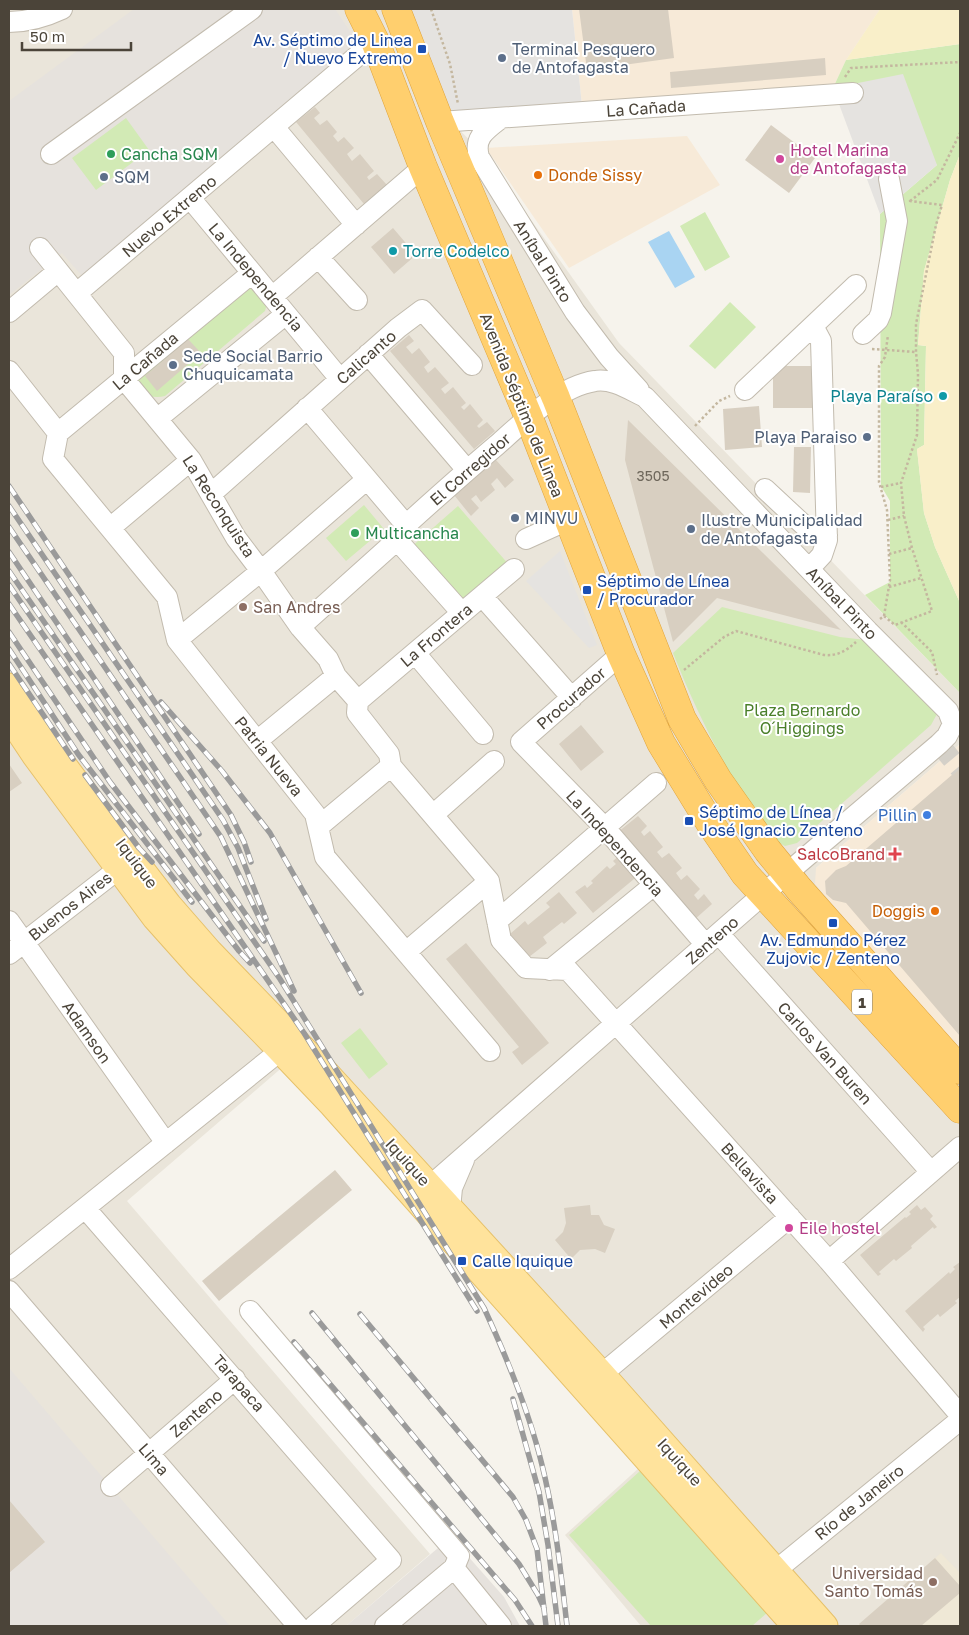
<svg xmlns="http://www.w3.org/2000/svg" width="969" height="1635" viewBox="0 0 969 1635" font-family="'Golos Text',sans-serif">
<rect width="100%" height="100%" fill="#f6f3ec"/>
<path fill="#eae5da" d="M9 9H409L448 118 486 157 619 343 960 693V744L816 868 960 1052V1626H641L565 1535 640 1467 285 1065 127 1201 430 1554 346 1626H9Z"/>
<path fill="#f7ead8" d="M572 9H880L846 60 833 88 582 106Z
M687 136 720 185 569 268 486 148Z
M960 744V1052L815 884 816 868Z"/>
<path fill="#e6e2dd" d="M134 9H335L357 42 82 276 62 253 9 295V101Z
M9 1368 230 1626H9Z
M451 1537 504 1597 520 1626H346Z"/>
<path fill="#efe8d6" d="M941 1553 960 1573V1626H857Z"/>
<path fill="#d2eab5" d="M960 44V154L950 180 924 271 918 345 926 346 924 445 917 449 924 513 935 547 960 603V693L865 595 890 582V501L881 486 880 214 937 165 833 88 846 60Z
M126 118 149 150 96 190 72 158Z
M705 212 730 257 705 271 680 226Z
M249 281 267 304 265 311 165 396C150 400 140 393 137 377Z
M730 302 756 327 715 369 689 346Z
M364 505 384 529 346 561 326 538Z
M458 506 510 566 462 608 410 548Z
M722 607 840 637 866 640 937 714 931 725 797 843 785 846C765 836 753 812 742 793 715 749 692 701 673 653Z
M360 1028 388 1064 369 1079 341 1043Z
M640 1471 767 1613 752 1626H651L569 1535Z"/>
<path fill="#f9efc9" d="M880 9H960V44L846 60Z
M960 154V603L935 547 924 513 917 449 924 445 926 346 918 345 924 271 950 180Z"/>
<path fill="#e5e3e0" d="M409 9H572L582 106 448 118Z
M903 74 937 165 880 214 833 88Z
M560 551 597 645 589 648 526 581Z"/>
<path fill="#a9d4f2" d="M669 231 695 277 675 288 648 242Z"/>
<path fill="#d8cfc1" d="M579 9H668L674 58 587 70Z
M825 58 826 75 671 88 670 72Z
M315 107 320 113 314 118 320 125 327 120 337 132 333 136 338 142 344 137 354 148 347 154 352 161 360 154 374 171 367 177 369 180 377 174 387 185 364 204 296 122Z
M771 125 815 158 789 193 745 160Z
M393 228 416 255 394 274 371 247Z
M409 335 414 341 406 347 412 354 419 348 430 362 424 367 428 373 435 367 449 383 441 389 445 394 453 387 466 403 461 407 464 410 470 404 483 420 477 426 479 428 487 422 495 431 474 449 390 351Z
M188 339 201 353 157 391 145 376Z
M773 366H815V408H773Z
M759 406 762 447 725 450 723 409Z
M628 420 841 630 717 598 673 642 625 460Z
M794 447H811L810 493 793 492Z
M496 460 514 480 505 488 497 478 491 484 495 490 481 502 476 495 471 499 479 508 471 516 454 495Z
M581 725 604 752 581 771 559 744Z
M9 764 22 783 9 792Z
M960 768V1036L846 903 833 900 826 894 825 881 836 870 846 866Z
M638 816 647 826 641 832 644 836 650 831 663 847 657 852 662 858 669 853 682 868 676 873 681 880 687 875 700 889 694 895 698 900 704 894 712 904 694 920 618 832Z
M622 853 640 874 593 913 575 892 585 885 587 888 593 883 591 881 607 866 610 869 616 864 613 861Z
M559 892 577 913 564 924 562 922 543 937 547 943 529 957 510 934 525 921 528 925 550 907 546 903Z
M466 943 549 1043 522 1065 512 1052 519 1047 446 959Z
M335 1170 352 1190 219 1301 202 1281Z
M590 1205 591 1215H599L604 1225 615 1229 605 1253 595 1249 580 1250 571 1259 555 1240 563 1232 566 1223 564 1208Z
M917 1205 921 1210 925 1207 933 1216 930 1219 937 1227 934 1229 933 1227 911 1246 912 1248 896 1261 894 1259 879 1272 881 1274 878 1276 860 1255 905 1217 906 1218 911 1214 909 1212Z
M960 1262V1297L955 1301 957 1303 940 1317 938 1314 923 1327 925 1329 923 1332 905 1311 949 1272 950 1274 955 1269 953 1267Z
M9 1500 45 1542 9 1573Z
M935 1558 960 1586V1593L921 1626H861L859 1624Z"/>
<g fill="none" stroke-linecap="round" stroke-linejoin="round">
<path stroke="#d4d0c8" stroke-width="20" stroke-dasharray="20 10" stroke-linecap="butt" d="M939 744 960 769"/>
<g stroke="#c2bbae" stroke-width="22">
<path id="minor" d="M9 22C27 22 45 17 62 9
M501 118C487 129 473 137 479 157L575 312 609 357 639 390
M440 122 853 93
M274 127 356 225
M51 154 252 9
M190 198 340 379
M40 248 124 353V379L191 460 236 538 261 571 300 627 328 659 336 676 358 701 357 713 389 754 391 766 489 881 501 940 526 968 568 970 829 1261 960 1415
M318 257 357 300
M252 273 58 433 53 459 167 597 177 640 315 814 325 857 490 1051
M77 293 375 41
M272 297 423 167
M9 312 58 271
M863 334 878 320 881 313 897 221 889 179
M368 354 467 470
M9 371 58 433
M745 390 856 285
M307 408 406 525
M157 419 286 314
M765 489 809 530 827 535
M211 494 398 328 422 310 472 365
M110 528 191 460
M526 539 568 520
M397 540 462 613
M809 569 822 555 827 540 821 341 813 326
M482 596 572 698
M300 627 397 540 406 525C436 498 466 471 497 445 523 422 560 386 595 381 612 378 630 390 645 397L868 631 948 711 953 724 947 736 939 744 799 863 430 1186
M177 640 261 571 366 480
M415 653 483 734
M621 654 521 742 605 828 706 945
M358 701 514 569
M257 741 336 676
M433 815 494 761
M318 827 391 766
M9 921 166 1143
M497 921 656 783
M719 934 931 1172
M406 952 489 881
M9 954 130 860
M550 970 654 885
M85 1208 391 1560 314 1626
M450 1209 452 1188 464 1160
M829 1261 960 1147
M9 1269 280 1051
M9 1291 298 1626
M250 1311 459 1556 454 1568 385 1626
M602 1374 790 1217
M111 1486 235 1379
M454 1568 501 1626
M764 1580 960 1420"/>
</g>
<g stroke="#e6c16a" stroke-width="27">
<path id="major" d="M9 686 49 745 133 858 169 905 210 952 322 1068 602 1374 825 1626
M9 717 35 756 155 918 197 965 274 1044 332 1105 795 1626"/>
</g>
<g stroke="#e0a43c" stroke-width="29">
<path id="highway" d="M359 9 375 41 423 167 529 418 621 654 661 743 710 823 745 874 960 1109
M396 9 440 122 556 398 682 719 718 780 768 851 799 889 960 1070"/>
</g>
<path stroke="#c4b79f" stroke-width="2.5" stroke-dasharray="2.5 2.5" stroke-linecap="butt" d="M431 9 450 64 458 104
M845 77 851 68 960 62
M910 201 937 180 960 133
M872 349 916 352
M695 426 719 401 730 396
M881 487 901 483
M888 520 904 516
M889 554 912 548
M889 587 921 578
M884 616 895 625 932 611 912 548 904 516 901 483 917 435 918 374 916 352V324L936 225 942 205 910 201V199
M880 619 884 616 890 580 887 510 879 482V366L885 357 888 335
M901 622 932 652 937 675
M684 670 724 637 736 631 824 655C838 656 846 651 856 642"/>
<use href="#minor" stroke="#fff" stroke-width="20"/>
<use href="#major" stroke="#ffe39c" stroke-width="25"/>
<use href="#highway" stroke="#ffcf6e" stroke-width="28"/>
<g stroke="#9a9a9a" stroke-width="5.5">
<path id="rail" d="M9 486 231 815 244 842 251 862
M9 506 223 820 238 848 266 919
M9 527 221 837 294 991
M9 552 199 834
M9 571 264 941
M9 585 280 979 484 1308C507 1358 529 1411 542 1465 555 1517 561 1572 567 1626
M9 604 304 1033 477 1311
M9 632 110 782 239 951 250 963
M9 649 78 754 192 902
M9 664 73 759
M161 702 222 771 270 833 361 993
M85 775 139 848 152 862
M312 1313 519 1564 538 1595 544 1608
M360 1314 513 1497 526 1520 537 1549 546 1626
M294 1342 515 1600 532 1626
M513 1399 539 1492 548 1545 558 1626"/>
</g>
<use href="#rail" stroke="#fff" stroke-width="4" stroke-dasharray="11" stroke-linecap="butt"/>
</g>
<g fill="#1a4fb4" stroke="#fff" stroke-width="2">
<rect x="417" y="44" width="10" height="10" rx="2.5"/>
<rect x="582" y="585" width="10" height="10" rx="2.5"/>
<rect x="684" y="816" width="10" height="10" rx="2.5"/>
<rect x="828" y="918" width="10" height="10" rx="2.5"/>
<rect x="457" y="1256" width="10" height="10" rx="2.5"/>
</g>
<g fill="#5c6f8a" stroke="#fff" stroke-width="2">
<circle cx="502" cy="58" r="5"/>
<circle cx="104" cy="177" r="5"/>
<circle cx="173" cy="365" r="5"/>
<circle cx="867" cy="437" r="5"/>
<circle cx="515" cy="518" r="5"/>
<circle cx="691" cy="529" r="5"/>
</g>
<g fill="#2e9e5b" stroke="#fff" stroke-width="2">
<circle cx="111" cy="154" r="5"/>
<circle cx="355" cy="533" r="5"/>
</g>
<g fill="#d1479c" stroke="#fff" stroke-width="2">
<circle cx="780" cy="159" r="5"/>
<circle cx="789" cy="1228" r="5"/>
</g>
<g fill="#e8710a" stroke="#fff" stroke-width="2">
<circle cx="538" cy="175" r="5"/>
<circle cx="935" cy="911" r="5"/>
</g>
<g fill="#0f9aa8" stroke="#fff" stroke-width="2">
<circle cx="393" cy="251" r="5"/>
<circle cx="943" cy="396" r="5"/>
</g>
<g fill="#8d6e63" stroke="#fff" stroke-width="2">
<circle cx="243" cy="607" r="5"/>
<circle cx="933" cy="1582" r="5"/>
</g>
<circle fill="#3f7fe0" stroke="#fff" stroke-width="2" cx="927" cy="815" r="5"/>
<path fill="#e0444e" stroke="#fff" stroke-width="2" d="M892.5 846.5h5v5h5v5h-5v5h-5v-5h-5v-5h5z"/>
<g text-anchor="middle" dominant-baseline="central" stroke-width="4" stroke-linejoin="round" paint-order="stroke">
<g font-size="14" fill="#6e675b">
<text x="653" y="475">3505</text>
</g>
<rect fill="#fff" stroke="#817c74" stroke-width="1" x="852" y="989.5" width="20" height="25" rx="4"/>
<g font-size="15" font-weight="bold" fill="#4b4439">
<text x="862" y="1002">1</text>
</g>
<g font-size="16" fill="#164399" stroke="#fff" text-anchor="start">
<text x="412" y="40" text-anchor="end">Av. Séptimo de Linea<tspan x="412" dy="18">/ Nuevo Extremo</tspan></text>
<text x="597" y="581">Séptimo de Línea<tspan x="597" dy="18">/ Procurador</tspan></text>
<text x="699" y="812">Séptimo de Línea /<tspan x="699" dy="18">José Ignacio Zenteno</tspan></text>
<text x="833" y="940" text-anchor="middle">Av. Edmundo Pérez<tspan x="833" dy="18">Zujovic / Zenteno</tspan></text>
<text x="472" y="1261">Calle Iquique</text>
</g>
<g font-size="16" fill="#4e5e75" stroke="#fff" text-anchor="start">
<text x="512" y="49">Terminal Pesquero<tspan x="512" dy="18">de Antofagasta</tspan></text>
<text x="114" y="177">SQM</text>
<text x="183" y="356">Sede Social Barrio<tspan x="183" dy="18">Chuquicamata</tspan></text>
<text x="857" y="437" text-anchor="end">Playa Paraiso</text>
<text x="525" y="518">MINVU</text>
<text x="701" y="520">Ilustre Municipalidad<tspan x="701" dy="18">de Antofagasta</tspan></text>
</g>
<g font-size="16" fill="#4b4439" stroke="#fff">
<text transform="translate(646 108) rotate(-4)">La Cañada</text>
<text transform="translate(169 216) rotate(-40)">Nuevo Extremo</text>
<text transform="translate(543 261) rotate(58)">Aníbal Pinto</text>
<text transform="translate(256 277) rotate(50)">La Independencia</text>
<text transform="translate(366 357) rotate(-41)">Calicanto</text>
<text transform="translate(145 361) rotate(-40)">La Cañada</text>
<text transform="translate(522 405) rotate(68)">Avenida Séptimo de Linea</text>
<text transform="translate(470 469) rotate(-41)">El Corregidor</text>
<text transform="translate(219 506) rotate(57)">La Reconquista</text>
<text transform="translate(842 603) rotate(46)">Aníbal Pinto</text>
<text transform="translate(436 635) rotate(-40)">La Frontera</text>
<text transform="translate(571 698) rotate(-41)">Procurador</text>
<text transform="translate(269 756) rotate(51)">Patria Nueva</text>
<text transform="translate(615 843) rotate(48)">La Independencia</text>
<text transform="translate(137 863) rotate(53)">Iquique</text>
<text transform="translate(70 906) rotate(-38)">Buenos Aires</text>
<text transform="translate(712 940) rotate(-41)">Zenteno</text>
<text transform="translate(87 1032) rotate(55)">Adamson</text>
<text transform="translate(825 1053) rotate(48)">Carlos Van Buren</text>
<text transform="translate(408 1162) rotate(48)">Iquique</text>
<text transform="translate(750 1173) rotate(48)">Bellavista</text>
<text transform="translate(696 1296) rotate(-40)">Montevideo</text>
<text transform="translate(239 1383) rotate(49)">Tarapaca</text>
<text transform="translate(196 1413) rotate(-41)">Zenteno</text>
<text transform="translate(154 1459) rotate(49)">Lima</text>
<text transform="translate(680 1462) rotate(48)">Iquique</text>
<text transform="translate(859 1502) rotate(-39)">Río de Janeiro</text>
</g>
<g font-size="16" fill="#b23c85" stroke="#fff" text-anchor="start">
<text x="790" y="150">Hotel Marina<tspan x="790" dy="18">de Antofagasta</tspan></text>
<text x="799" y="1228">Eile hostel</text>
</g>
<g font-size="16" fill="#27864d" stroke="#fff" text-anchor="start">
<text x="121" y="154">Cancha SQM</text>
<text x="365" y="533">Multicancha</text>
</g>
<g font-size="16" fill="#c56008" stroke="#fff" text-anchor="start">
<text x="548" y="175">Donde Sissy</text>
<text x="925" y="911" text-anchor="end">Doggis</text>
</g>
<g font-size="16" fill="#0d838f" stroke="#fff" text-anchor="start">
<text x="403" y="251">Torre Codelco</text>
<text x="933" y="396" text-anchor="end">Playa Paraíso</text>
</g>
<g font-size="16" fill="#785e54" stroke="#fff" text-anchor="start">
<text x="253" y="607">San Andres</text>
<text x="923" y="1573" text-anchor="end">Universidad<tspan x="923" dy="18">Santo Tomás</tspan></text>
</g>
<g font-size="16" fill="#4a7f2a" stroke="#fff">
<text x="802" y="710">Plaza Bernardo<tspan x="802" dy="18">O´Higgings</tspan></text>
</g>
<g font-size="16" fill="#366cbe" stroke="#fff" text-anchor="end">
<text x="917" y="815">Pillin</text>
</g>
<g font-size="16" fill="#be3a42" stroke="#fff" text-anchor="end">
<text x="885" y="854">SalcoBrand</text>
</g>
</g>
<rect width="969" height="1635" fill="none" stroke="#4b4439" stroke-width="20"/>
<path d="M22 42v8h109v-8" fill="none" stroke="#4b4439" stroke-width="2.5"/>
<text x="30" y="42" font-size="15" fill="#4b4439" stroke="#ffffff" stroke-width="4" paint-order="stroke">50 m</text>
</svg>
